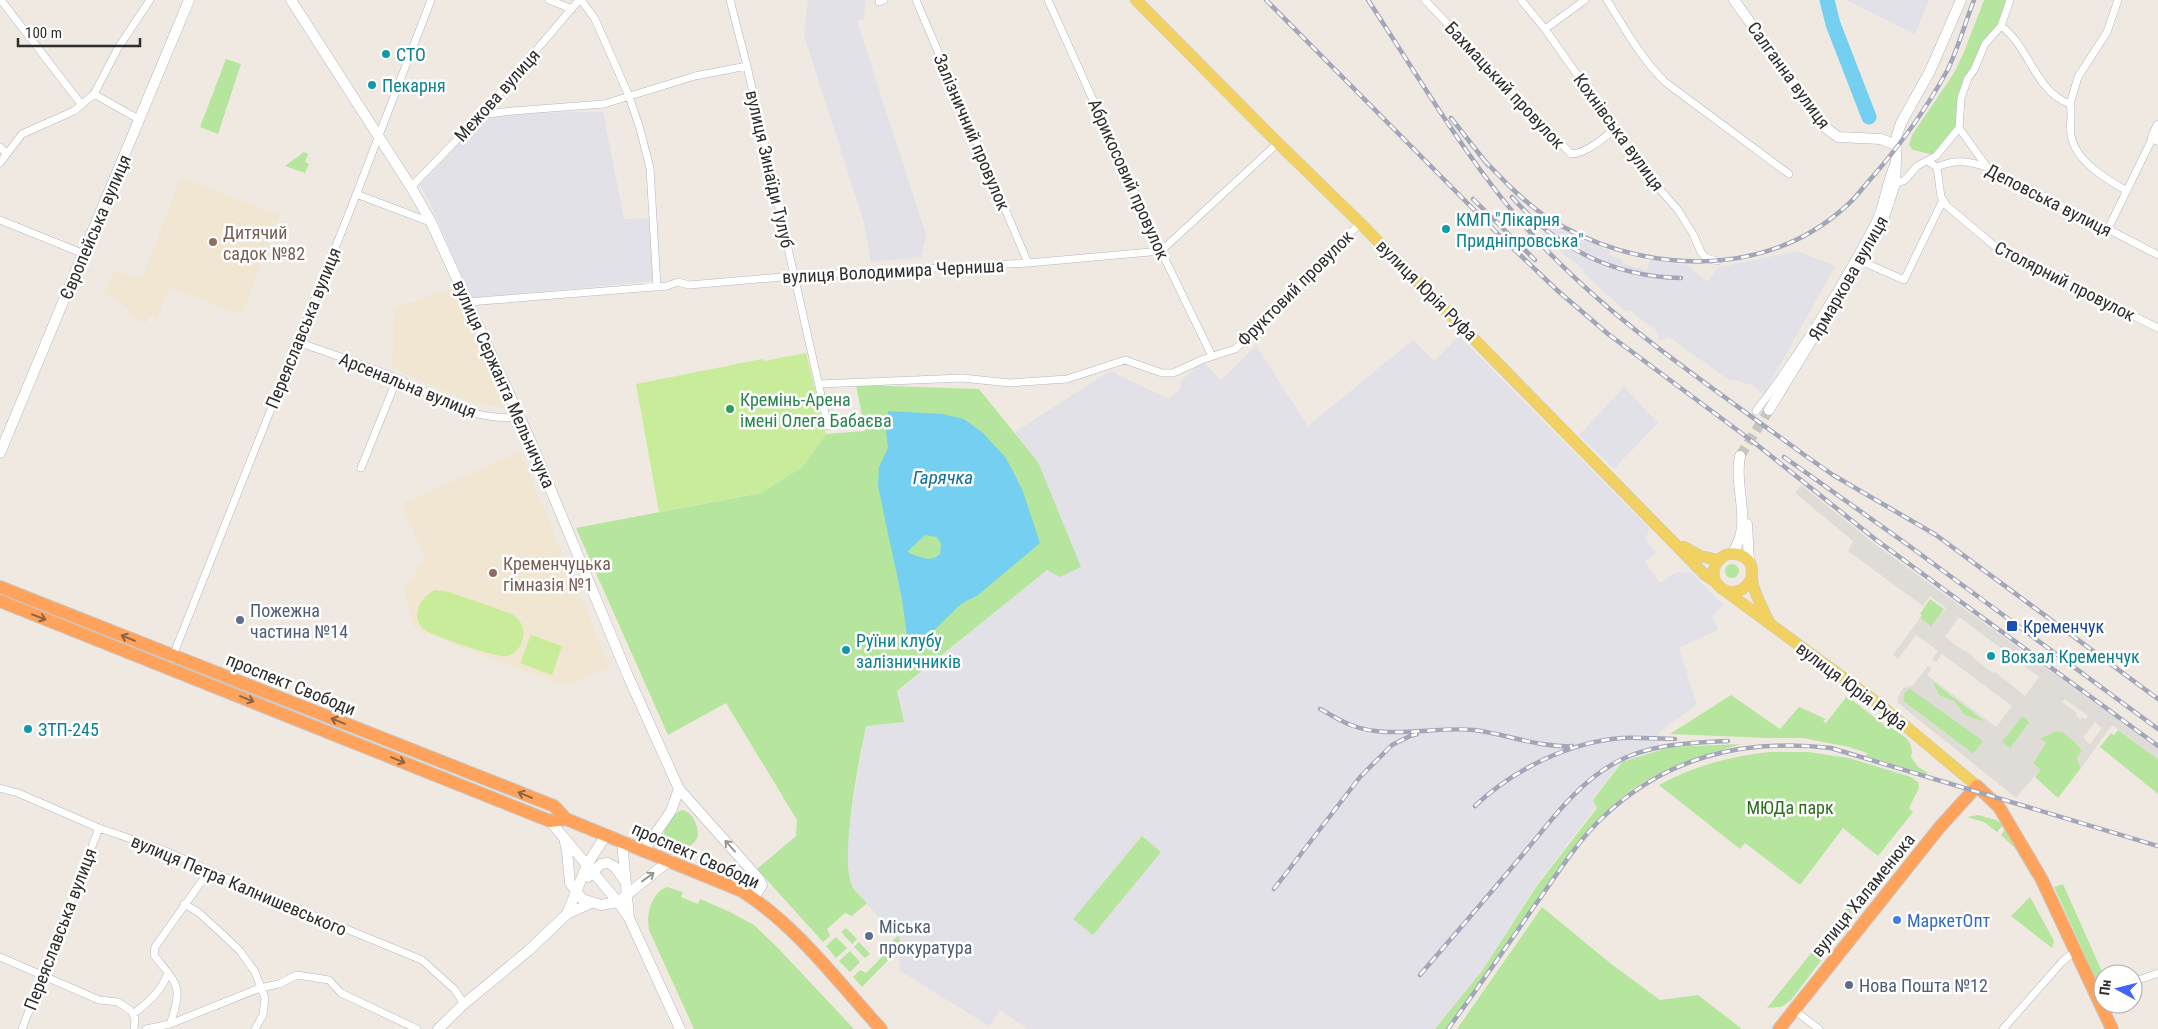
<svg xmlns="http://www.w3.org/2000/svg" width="2158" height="1029" viewBox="0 0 2158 1029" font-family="'Roboto Condensed',sans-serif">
<rect width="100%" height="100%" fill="#efe9e1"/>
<path fill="#e3e1e8" d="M808 0H865L864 19 857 21 926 235 921 257 871 262 864 223 804 35Z
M1846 0H1929L1915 34Z
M603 112 624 219 650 218 654 281 472 298 430 203 420 185 484 117 511 113Z
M1553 223 1581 239 1610 251 1609 255 1622 260 1623 264 1647 270 1650 260 1688 265 1707 282 1719 267 1798 251 1835 266 1764 394 1751 384H1744L1739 380H1729L1669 337 1660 341 1656 330 1629 310 1625 311 1583 272 1584 270 1570 258H1567L1544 233Z
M1459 336 1649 528 1648 534 1644 537 1656 553 1645 562 1660 583 1676 572 1692 573 1723 605 1712 616 1718 630 1679 648 1697 705 1660 731 1659 748 1620 763 1593 799 1596 807 1594 809 1534 888 1482 971 1435 1029H1028L1000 1010 989 1026 899 970 900 940 853 889 849 875 847 839 866 726 904 722 897 692 1047 570 1038 462 1015 432 1110 371 1169 399 1181 388 1180 382 1202 361 1221 380 1256 346 1308 426 1413 340 1434 361Z
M1624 387 1658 423 1614 469 1579 435Z"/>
<path fill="#f0e6d1" d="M181 177 279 215 242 315 170 288 157 319 150 316 145 324 127 314 130 310 104 292 115 270 142 279Z
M456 287 479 343 503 408 466 400 392 368 395 308Z
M520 452 610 667 565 686 414 629 404 590 426 557 402 507 405 502Z"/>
<path fill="#b6e59e" d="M1984 0H2009L2000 24 1966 78 1956 129 1934 155 1913 150 1909 145 1912 135 1954 73 1964 52Z
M226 59 241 64 218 134 200 127Z
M304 152 308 154 305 162 309 164 305 173 285 166Z
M856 385 979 389 1038 462 1081 567 1060 577 1047 570 897 691 904 722 866 726C860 757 837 865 854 889 857 894 863 898 867 903L852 916 845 913 827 929 830 936 823 942 757 869 796 836 797 820 726 703 668 735 576 528 761 493 802 467 826 434 865 431Z
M1725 571a7 7 0 1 1 14 0a7 7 0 1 1-14 0Z
M1930 599 1944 609 1931 627 1920 618 1922 615 1920 614Z
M1931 680 1987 723 1964 715 1954 701 1940 696Z
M1910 687 1984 741 1973 754 1903 701 1904 693Z
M1731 695 1780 729 1799 707 1826 719 1823 721 1826 723 1847 696 1888 728 1890 727C1903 736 1915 740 1911 757L1918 767 1928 773 1925 774 1866 756 1867 753 1849 747 1803 738H1768L1670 734Z
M2022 716 2030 722 2010 749 2001 742Z
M2118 730 2158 759V794L2100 747 2111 733 2114 735Z
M2055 731C2067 731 2076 742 2082 751L2077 758 2081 768 2058 798 2035 777 2040 770 2033 763 2046 743 2039 739Z
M1741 744C1704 756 1666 766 1633 789 1619 799 1606 813 1593 826L1446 1029H1435L1482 971 1536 887 1597 808 1593 800 1622 762 1670 747Z
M1770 752H1808L1849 758 1911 777 1918 782 1919 788 1909 808 1913 812 1878 856 1843 828 1800 885 1745 843 1740 849 1659 785C1694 766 1730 756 1770 752Z
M682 810C693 812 698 825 698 836 693 850 673 855 662 844 663 830 669 816 682 810Z
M1978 815 1996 820 2003 825 1997 832 1984 822 1967 817Z
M2007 827 2034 877H2032L2015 848 2001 835Z
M1142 836 1161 852 1093 935 1073 919Z
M2063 884 2103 974V985L2099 984 2096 979 2054 887Z
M667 887 683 892 681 897 698 904 700 899 730 912 754 925 777 947 854 1029H694L649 930C646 915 651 893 667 887Z
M2030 897 2054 941 2052 948 2011 916Z
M1849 906 1852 914 1850 922 1791 1000 1781 1007 1767 1008Z
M1542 907 1610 963 1660 1000 1698 995 1742 1029H1457Z
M846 928 857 939 852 944 841 932Z
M898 936 900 940V948L862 987 853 977 860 970 866 973 883 956 880 948 887 941 890 943Z
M836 937 847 948 836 958 826 946Z
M859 942 870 954 865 958 854 947Z
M850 951 860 962 850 972 839 961Z"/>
<path fill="#c9ec9a" d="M806 353 826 434 802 467 761 493 659 512 636 384 762 359 764 361Z
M435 590 449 592 512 614C520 620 525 627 523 637 522 646 515 655 506 656 496 658 434 636 425 630 409 618 420 597 435 590Z
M531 635 562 646 552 675 520 663Z"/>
<path fill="#dfdcd8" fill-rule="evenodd" d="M1801 485 1872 542 2158 749V759L2112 725 2081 768 2077 758 2082 750 2074 741 2060 731H2055L2040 739 2046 743 2033 763 2040 770 2016 798 1898 703V696L1903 688 1913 685 1928 666 1932 668 1927 675 1996 727 2012 706 1942 654 1936 662 1932 659 1938 651 1916 635 1898 659 1893 655 1920 618 1931 626 1946 608 1930 596 1923 606 1848 551 1853 541 1795 493ZM1959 617 2039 677 2025 696 1995 672 1993 673 1972 657 1973 656 1965 650 1964 651 1945 637ZM1932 682 1933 681 1986 722 1964 715 1954 701 1940 696ZM1909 688 1983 741 1973 754 1903 701 1904 693ZM2065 699 2088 716 2086 719 2083 717 2080 719 2076 716 2077 713 2062 702ZM2022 716 2030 722 2010 748 2002 742ZM2095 722 2102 728 2090 744 2083 738Z"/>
<path fill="#75cff0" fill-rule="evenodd" d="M888 411 942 414 964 419 983 433 1006 458 1022 489 1040 543 978 595 961 604 930 634 922 639H913L907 636 902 599 878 486 879 467 888 448 886 430ZM925 535 937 537 941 544 940 554C931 563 920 557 909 553L908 551Z"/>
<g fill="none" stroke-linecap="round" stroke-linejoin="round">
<path stroke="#75cff0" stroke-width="15" d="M1827 0 1833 24 1869 117"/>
<path stroke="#c8c4bd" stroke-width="10" stroke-dasharray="10 5" stroke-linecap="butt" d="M1740 456 1769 410"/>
<g stroke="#b4b7c1" stroke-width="8">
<path id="street" d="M1 0 81 104
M549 0 572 9
M581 0 595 19 629 96 640 129 650 168 657 287
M730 0 747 66 828 426
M916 0 1028 263
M1048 0 1161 251 1212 356
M1425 0 1571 154C1587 153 1602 139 1615 129
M1521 0 1545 29 1650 178 1678 210 1693 234 1701 252 1706 258 1717 261
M1607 0C1625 29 1641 58 1665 82L1789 174
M879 2 884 0
M2001 26C2030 47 2035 92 2070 104 2073 115 2069 125 2071 135 2075 161 2106 179 2127 191
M1545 29 1585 0
M94 94 118 48 150 0
M2070 104 2078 77 2107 32 2118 0
M481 115 512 111 604 104 695 76 747 66
M0 147 6 153
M1927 161 1937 167 1941 197 1947 206 1997 248 2158 328
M0 163 22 134 74 111 94 94 140 120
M1937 167C1955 159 1968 161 1987 167L2158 255
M1987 167 1959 128 1961 98 1968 78 1974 70 1985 44 2001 26 2010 0
M1895 184 1905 180 1917 166 1936 156 1959 128
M411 187 481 115 579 0
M356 194 430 222
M0 220 84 254
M2108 229 2153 137
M1861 261 1904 280 1943 200
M468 302 667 286 678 282 689 285 794 276 1028 263 1161 251 1278 143
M298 342C331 354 366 365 398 379 440 398 472 422 520 417
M819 384 962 378 1010 383 1067 379 1125 360 1162 373H1173L1204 359 1235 349 1254 333 1360 223
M1756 411C1799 355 1842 285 1875 222 1884 204 1885 183 1894 164
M361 468 397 379
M172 658 353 203 431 0
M0 788 18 793 99 828 163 850 283 903 422 960 455 990 464 1004
M184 904 198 912 219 931 240 951 255 972 265 998 263 1015 255 1029
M0 957 99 1000 118 1002 131 1011 135 1018 134 1029
M2133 982 2158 973
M1794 1010 1819 1029
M133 1014C147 1004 163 990 168 972
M170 1024C184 985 177 985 154 955L155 947 209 871
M22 1029 99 828
M146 1029 170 1024 260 988 279 984 297 975 329 980 341 993 417 1029
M2003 1029 2062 962 2076 950"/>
</g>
<g stroke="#b4b7c1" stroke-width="11">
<path id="secondary" d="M291 0 411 187 431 222 531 442 628 676 679 789 759 879 762 885 754 898
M1734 0 1826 128 1838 137 1881 139 1896 145
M2158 126 2153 137 2158 140
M1769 410 1881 226 1895 184 1897 135 1901 123 1930 71 1961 0
M0 453 189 0
M1747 524 1749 562
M1732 553C1754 525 1733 488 1740 456
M550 821 618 902 629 918 680 1029
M564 838 567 851 570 883 582 899 601 905 618 902 670 860
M622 841 629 918
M644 850 671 811 679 789
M588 877 601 864 608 863 615 867 626 883
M567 914 587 865 606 835
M438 1029 464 1004 528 951 567 914 591 903"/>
</g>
<g stroke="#c9c9c9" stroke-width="12">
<path id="primary" d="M1136 0 1278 143 1360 223 1675 544 1704 574 1716 582
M1684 547 1700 556 1718 560
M1751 579C1735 609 1700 581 1719 560 1723 555 1730 553 1736 554 1743 555 1748 559 1751 565 1753 570 1751 574 1752 580 1753 589 1765 614 1769 622
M1724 590 1879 704 1977 786"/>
</g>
<g stroke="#c9c9c9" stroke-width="14">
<path id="highway" d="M0 587 554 806 566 819 742 891C797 926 837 981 881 1029
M0 601 550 821 566 819
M1779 1029 1939 828 1977 786 1999 807 2041 878 2112 1029"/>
</g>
<use href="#street" stroke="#fff" stroke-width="7"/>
<use href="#secondary" stroke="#fff" stroke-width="10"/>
<use href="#primary" stroke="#f2d163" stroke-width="11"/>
<use href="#highway" stroke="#ffa35c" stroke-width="12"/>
<g stroke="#a3a6b8" stroke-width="4.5">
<path id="rail" d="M1266 0 1500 236 1558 291 1608 334 1756 444 1875 539 2158 746
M1368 0C1422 82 1471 168 1538 241 1615 324 1712 387 1803 454L1833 475 1936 535 2158 699
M1451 118 1488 165
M1484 160C1503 180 1522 200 1545 216 1634 274 1763 282 1845 207 1854 200 1861 190 1868 182 1898 148 1925 111 1947 71 1958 49 1965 23 1974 0
M1512 197C1556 248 1614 277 1681 278
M1473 199 1535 260
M1784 457 1908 545 2158 729
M1320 709C1330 714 1340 721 1351 725 1388 740 1435 726 1474 730 1506 734 1540 748 1572 746
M1475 806C1513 770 1569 742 1622 738 1639 737 1658 739 1675 739
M1274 889 1360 777 1392 745 1410 736 1417 734
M1420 975C1455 934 1490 894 1524 853 1550 822 1577 784 1613 764 1647 744 1689 743 1728 741
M1448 1029C1477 989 1505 949 1533 908 1554 879 1574 846 1599 821 1664 757 1742 738 1831 748L2158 846"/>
</g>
<use href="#rail" stroke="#fff" stroke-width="2.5" stroke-dasharray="8" stroke-linecap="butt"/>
</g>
<defs><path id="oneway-shaft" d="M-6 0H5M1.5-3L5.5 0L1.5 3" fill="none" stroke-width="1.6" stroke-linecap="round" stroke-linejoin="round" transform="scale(1.25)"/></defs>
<g stroke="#8c6343">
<use href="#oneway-shaft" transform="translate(39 617) rotate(21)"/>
<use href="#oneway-shaft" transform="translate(128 638) rotate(-158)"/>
<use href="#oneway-shaft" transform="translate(247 699) rotate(22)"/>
<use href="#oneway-shaft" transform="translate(338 721) rotate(-158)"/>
<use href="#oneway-shaft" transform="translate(398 760) rotate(22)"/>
<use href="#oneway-shaft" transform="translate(525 795) rotate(-158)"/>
</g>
<g stroke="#969696">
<use href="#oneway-shaft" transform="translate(730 846) rotate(-132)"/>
<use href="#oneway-shaft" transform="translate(648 877) rotate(-36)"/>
</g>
<g fill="#0f9aa8" stroke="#fff" stroke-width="2">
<circle cx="386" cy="54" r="5"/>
<circle cx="372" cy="85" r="5"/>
<circle cx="1446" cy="229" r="5"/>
<circle cx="846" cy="650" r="5"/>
<circle cx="1991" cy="656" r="5"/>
<circle cx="28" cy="729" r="5"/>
</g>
<g fill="#8d6e63" stroke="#fff" stroke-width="2">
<circle cx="213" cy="242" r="5"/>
<circle cx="493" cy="573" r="5"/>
</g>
<circle fill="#2e9e5b" stroke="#fff" stroke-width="2" cx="730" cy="409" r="5"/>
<g fill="#5c6f8a" stroke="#fff" stroke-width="2">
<circle cx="240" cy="620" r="5"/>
<circle cx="869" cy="936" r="5"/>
<circle cx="1849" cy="985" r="5"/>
</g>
<rect fill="#1a4fb4" stroke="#fff" stroke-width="2" x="2006" y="620" width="12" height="12" rx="2.5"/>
<circle fill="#3f7fe0" stroke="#fff" stroke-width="2" cx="1897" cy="920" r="5"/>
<g text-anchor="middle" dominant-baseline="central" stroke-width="5" stroke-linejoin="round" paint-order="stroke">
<g font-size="18" fill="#0d838f" stroke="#fff" text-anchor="start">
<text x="396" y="54">СТО</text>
<text x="382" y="85">Пекарня</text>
<text x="1456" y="219">КМП "Лікарня<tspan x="1456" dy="21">Придніпровська"</tspan></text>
<text x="856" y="640">Руїни клубу<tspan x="856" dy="21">залізничників</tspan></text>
<text x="2001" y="656">Вокзал Кременчук</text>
<text x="38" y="729">ЗТП-245</text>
</g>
<g font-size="18" fill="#2e2e2e" stroke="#fff">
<text transform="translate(1789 75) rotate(54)">Салганна вулиця</text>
<text transform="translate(1505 85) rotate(47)">Бахмацький провулок</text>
<text transform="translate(497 95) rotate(-48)">Межова вулиця</text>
<text transform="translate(972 132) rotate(67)">Залізничний провулок</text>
<text transform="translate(1619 132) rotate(54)">Кохнівська вулиця</text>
<text transform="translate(770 169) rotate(77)">вулиця Зинаїди Тулуб</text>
<text transform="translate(1129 179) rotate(66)">Абрикосовий провулок</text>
<text transform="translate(2049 200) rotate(27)">Деповська вулиця</text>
<text transform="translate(95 227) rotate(-67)">Європейська вулиця</text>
<text transform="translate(893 271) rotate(-3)">вулиця Володимира Черниша</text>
<text transform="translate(1848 278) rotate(-60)">Ярмаркова вулиця</text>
<text transform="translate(2065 281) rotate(27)">Столярний провулок</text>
<text transform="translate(1295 288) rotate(-45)">Фруктовий провулок</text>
<text transform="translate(1427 290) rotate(45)">вулиця Юрія Руфа</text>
<text transform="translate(303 328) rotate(-68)">Переяславська вулиця</text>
<text transform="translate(504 384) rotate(66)">вулиця Сержанта Мельничука</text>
<text transform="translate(408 385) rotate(22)">Арсенальна вулиця</text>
<text transform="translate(291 684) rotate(22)">проспект Свободи</text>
<text transform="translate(1852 686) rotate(37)">вулиця Юрія Руфа</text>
<text transform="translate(696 855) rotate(24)">проспект Свободи</text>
<text transform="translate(239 885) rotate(23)">вулиця Петра Калнишевського</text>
<text transform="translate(1863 895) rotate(-51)">вулиця Халаменюка</text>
<text transform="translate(60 929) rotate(-69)">Переяславська вулиця</text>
</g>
<g font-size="18" fill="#785e54" stroke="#fff" text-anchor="start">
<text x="223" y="232">Дитячий<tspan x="223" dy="21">садок №82</tspan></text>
<text x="503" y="563">Кременчуцька<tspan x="503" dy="21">гімназія №1</tspan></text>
</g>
<g font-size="18" fill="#27864d" stroke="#fff" text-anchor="start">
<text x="740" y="399">Кремінь-Арена<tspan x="740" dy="21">імені Олега Бабаєва</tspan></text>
</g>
<g font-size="18" fill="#4e5e75" stroke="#fff" text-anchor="start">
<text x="250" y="610">Пожежна<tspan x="250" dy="21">частина №14</tspan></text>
<text x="879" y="926">Міська<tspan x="879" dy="21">прокуратура</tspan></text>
<text x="1859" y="985">Нова Пошта №12</text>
</g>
<g font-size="18" fill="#164399" stroke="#fff" text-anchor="start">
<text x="2023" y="626">Кременчук</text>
</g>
<g font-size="18" fill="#2c6e1b" stroke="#fff">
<text x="1790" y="807">МЮДа парк</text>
</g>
<g font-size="18" fill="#366cbe" stroke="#fff" text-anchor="start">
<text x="1907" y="920">МаркетОпт</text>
</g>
<g font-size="19" font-style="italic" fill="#0d6fa3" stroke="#fff">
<text x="943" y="477">Гарячка</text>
</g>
</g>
<g transform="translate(2118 989) rotate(277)"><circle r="24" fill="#ffffff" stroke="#ababab"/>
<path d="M0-4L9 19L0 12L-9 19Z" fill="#4264fb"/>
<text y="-8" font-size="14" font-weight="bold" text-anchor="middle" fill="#2e2e2e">Пн</text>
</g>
<path d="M18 38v8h122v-8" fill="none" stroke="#2e2e2e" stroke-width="2.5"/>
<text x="25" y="38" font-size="15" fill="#2e2e2e" stroke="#ffffff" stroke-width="4" paint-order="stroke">100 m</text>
</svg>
